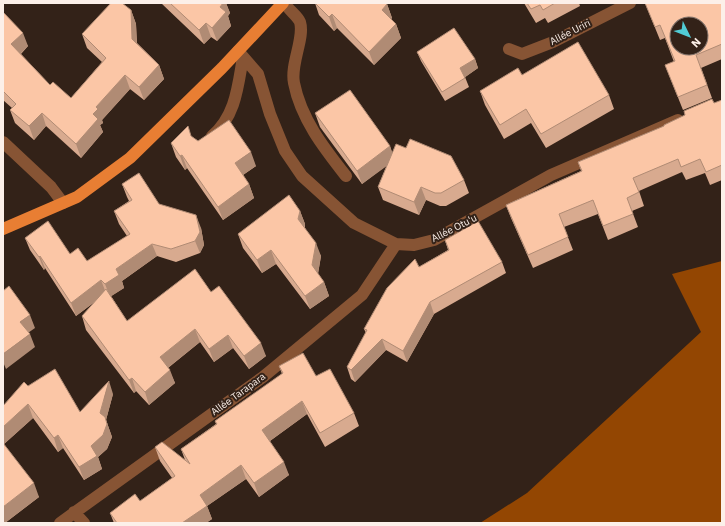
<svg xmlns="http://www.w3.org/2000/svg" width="725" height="526" viewBox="0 0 725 526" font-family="'IBM Plex Sans',sans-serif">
<rect width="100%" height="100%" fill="#332218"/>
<path fill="#934602" d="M722 261V523H480L527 493 701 332 672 274Z"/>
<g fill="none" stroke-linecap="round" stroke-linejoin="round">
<path stroke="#875434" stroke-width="12" d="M285 3C288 10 297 15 300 22 305 38 290 64 294 83 301 119 324 148 346 176
M509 49 522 54 553 42 630 3
M238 51 258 74 270 114 285 151 302 176 354 223 396 244 414 245 434 240 551 175 678 120
M212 136C236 116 238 85 243 57
M3 142 51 187 63 203
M74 512 84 523
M60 523 263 377 362 295 396 244"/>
<path stroke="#e87e33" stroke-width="12" d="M3 229 77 197 130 158 222 68 283 3"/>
</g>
<path fill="#d8aa8f" d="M161 3H226L230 13 228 16 231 26 217 41 211 37 204 44Z
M315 3H386L387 4 392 18 391 19 396 24 401 38 374 65 337 28 334 31 319 15Z
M524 3H579L580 6 548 23 545 18 536 23Z
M645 3H722V59L701 68 712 98 683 110 665 65 674 62 665 38 660 40Z
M131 10 136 24 137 43 159 65 164 79 144 100 130 89 102 120 103 123 100 125 103 132 81 158 46 126 34 140 15 123 10 110 12 108 3 100V12L28 46 21 54 50 85 71 98 102 62 87 48 82 34Z
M417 52 475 59 478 68 465 77 469 87 445 101 421 61Z
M522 75 609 95 614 109 546 148 531 123 504 139 485 105 480 91Z
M722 100V180L710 185 705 173 686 180 682 172 639 191 644 206 632 211 638 227 608 240 598 214 564 227 573 250 533 268 511 218 506 205 581 171 578 162 664 127Z
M315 113 390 146 392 153 464 180 469 193 446 206H440L426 200 419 215 383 200 378 187 387 165 362 184 320 127Z
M191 136 198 141 256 166 243 175 249 184 254 198 223 220 187 168 185 170 176 157 171 143Z
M122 184 159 204 201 228 204 245 200 253 176 262 157 256 122 281 124 288 111 296 127 321 211 292 266 356 249 369 233 348 214 362 200 342 168 368 175 383 149 405 136 391 134 393 86 330 82 316 96 301 76 316 45 268 44 270 30 250 25 238 70 254 87 261 127 236 119 224 114 211 129 201 127 197Z
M300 211 305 224V228L321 256 318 274 324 282 329 296 310 309 276 264 262 273 243 248 238 234Z
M445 240 502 262 506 273 434 314 407 362 386 350 355 382 351 379 347 367 366 333 364 329 419 267 448 250Z
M279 366 316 376 354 413 359 426 325 447 307 414 270 441 289 475 259 497 246 479 207 506 212 519 206 523H114L110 513 140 501 172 478 160 461 155 447 185 460 181 449 216 424 215 421 282 374Z
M28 386 80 412 113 394 106 420 112 437 107 449 98 457 102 469 84 480 63 448 58 452 33 418 4 444 39 497 5 523 3 406Z"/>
<path fill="#b08b74" d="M223 3H226L230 13 228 16 231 26 217 41 212 28 220 7Z
M387 4 392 18 386 24 382 10Z
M131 10 136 24 137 53 132 39Z
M332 14 337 28 334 31 329 17Z
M206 23 211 37 204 44 199 30Z
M396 24 401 38 374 65 369 52Z
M23 33 28 46 16 58 11 44Z
M475 59 478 68 464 78 460 68Z
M159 65 164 79 144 100 139 87Z
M125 75 130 89 102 120 103 123 100 125 103 132 81 158 76 144 93 114 96 107Z
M42 113 46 126 34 140 29 126Z
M390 146 395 160 362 184 357 171Z
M251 152 256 166 240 177 235 163Z
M182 155 187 168 185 170 180 156Z
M249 184 254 198 223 220 218 207Z
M421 187 426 200 419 215 414 202Z
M300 211 305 224 303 233 298 219Z
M196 215 201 228 204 245 200 253 195 241Z
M316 243 321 256 317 279 312 265Z
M152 244 157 256 122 281 124 288 110 297 105 284 116 269Z
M271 250 276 264 262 273 257 260Z
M40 256 45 268 44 270 39 257Z
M101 280 106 293 76 316 71 303Z
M324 282 329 296 310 309 305 296Z
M430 302 434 314 407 362 403 351Z
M30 315 35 328 25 335 20 322Z
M195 329 200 342 165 370 160 357Z
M30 334 35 347 6 369 3 362V354Z
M228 335 233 348 214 362 209 349Z
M382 339 386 350 355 382 351 370Z
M261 343 266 356 249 369 244 356Z
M170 370 175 383 149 405 145 392Z
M132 378 136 391 134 393 129 380Z
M109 381 113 394 106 420 112 437 107 449 98 457 102 469 84 480 79 467 91 446Z
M302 401 307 414 267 443 262 430Z
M28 404 33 418 3 445V427Z
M58 435 63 448 58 452 54 438Z
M284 462 289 475 259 497 254 483Z
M241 465 246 479 207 506 212 519 206 523H182L200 495Z
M34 483 39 497 5 523H3V507Z"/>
<path fill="#fbc6a6" stroke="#b08b74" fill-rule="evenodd" d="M111 3H122L131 10 132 39 159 65 139 87 125 75 96 107 98 109 93 114 98 119 76 144 42 113 29 126 10 110 16 104 3 91V12L23 33 11 44 50 85 53 82 71 98 106 58 82 34Z
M170 3H223L220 7 226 12 212 28 206 23 199 30Z
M315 3H386L387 4 382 10 396 24 369 52 332 14 329 17Z
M527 3H555L543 10 540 5 531 9Z
M645 3H722V44L696 55 707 85 678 97 665 65 675 61 660 25 655 27ZM677 24H701V48H677Z
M454 28 475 59 460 68 465 78 442 92 417 52Z
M578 42 609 95 541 134 526 109 500 125 480 91 518 68 522 75Z
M350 90 390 146 357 171 315 113Z
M712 99 714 103 722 100V165L706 172 700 159 681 167 678 159 633 178 639 192 627 198 633 214 603 226 593 200 559 214 568 237 528 255 506 205 582 171 578 162 664 126V125L685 115 684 111Z
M229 120 251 152 235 163 249 184 218 207 182 155 180 156 171 143 188 126 191 136 198 141Z
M410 139 451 156 464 180 441 193H435L421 187 414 202 378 187 396 144 406 148Z
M139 173 159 204 196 215 200 232 195 241 171 249 152 244 116 269 119 275 105 284 101 280 71 303 40 256 39 257 25 238 48 221 70 254 78 248 87 261 130 234 114 211 132 200 122 184Z
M289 195 300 211 298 219 316 243 312 265 324 282 305 296 271 250 257 260 238 234Z
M478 221 502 262 430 302 403 351 382 339 351 370 347 367 367 330 364 329 387 288 415 259 419 267 449 250 445 240Z
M195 269 211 292 219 286 261 343 244 356 228 335 209 349 195 329 160 357 170 370 145 392 132 378 129 380 82 316 106 289 127 321Z
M9 286 30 315 20 322 30 334 3 354V291Z
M303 353 316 376 330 369 354 413 320 433 302 401 262 430 284 462 254 483 241 465 200 495 207 506 182 523H117L110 513 135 494 140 501 175 476 155 447 162 442 190 464 181 449 217 424 215 421 283 373 279 366Z
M55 369 80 412 109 381 100 413 105 417 107 424 103 435 91 446 97 456 79 467 58 435 54 438 28 404 3 427V406L24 382 28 386Z
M3 443 34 483 3 507Z"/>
<g text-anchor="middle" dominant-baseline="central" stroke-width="4" stroke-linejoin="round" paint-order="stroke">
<g font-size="10" fill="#fcf0e9" stroke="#332218">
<text transform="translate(570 32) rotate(-27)">Allée Uriri</text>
<text transform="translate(454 228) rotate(-27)">Allée Otu'u</text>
<text transform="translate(238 394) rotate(-36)">Allée Tarapara</text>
</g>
</g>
<rect width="725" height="526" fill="none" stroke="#fcf0e9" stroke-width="8"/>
<g transform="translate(689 36) rotate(133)"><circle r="19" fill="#332218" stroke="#83746c"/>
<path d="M0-3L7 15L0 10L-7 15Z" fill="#51ccd5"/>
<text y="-6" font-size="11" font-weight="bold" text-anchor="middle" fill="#fcf0e9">N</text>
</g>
</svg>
